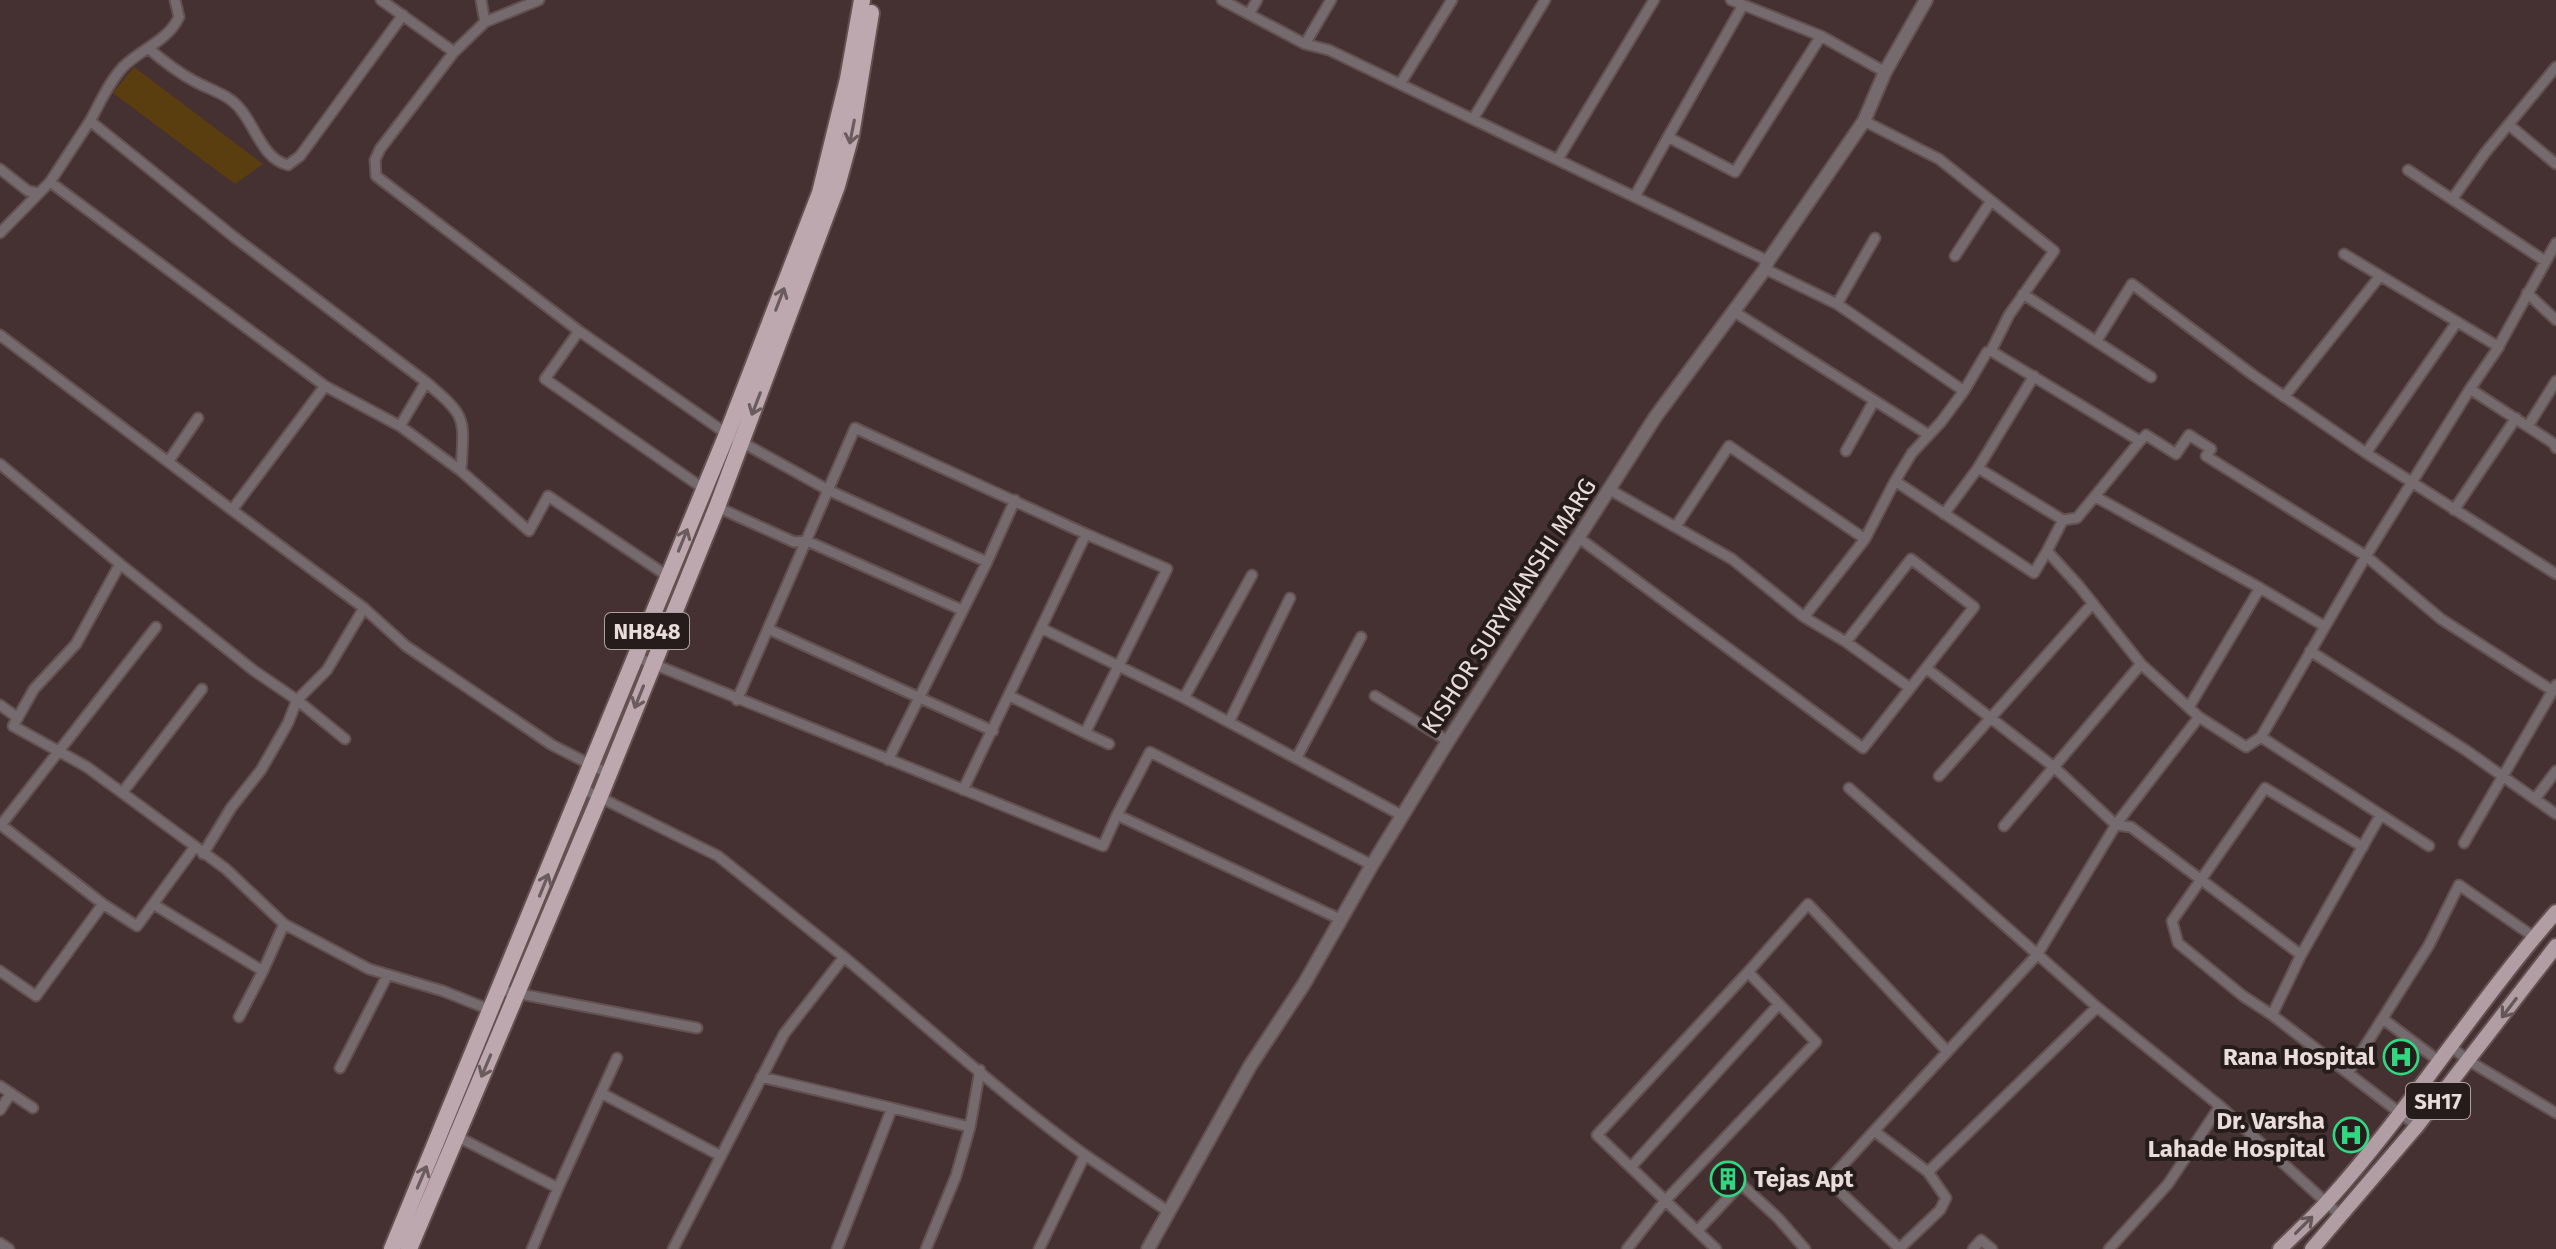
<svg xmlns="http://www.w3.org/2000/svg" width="2556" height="1249" viewBox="0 0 2556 1249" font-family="'Fira Sans',sans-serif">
<rect width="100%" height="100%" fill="#453131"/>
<path fill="#5b3e10" d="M134 67 263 164 235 184 113 93Z"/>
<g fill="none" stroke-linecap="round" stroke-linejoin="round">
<g stroke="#635050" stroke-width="13">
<path id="minor" d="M381 0 454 52
M481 0 485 22
M539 0 485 22 454 52 380 149 375 160 376 176 579 331 545 379 704 489
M1222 0 1305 44 1329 50 1768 261
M1731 0 1821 36 1885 72
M1743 5 1668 137 1735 172 1821 36
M1249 14 1257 0
M1305 44 1331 0
M148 48C162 60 177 72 194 81 210 90 229 94 241 110 256 128 263 159 288 165L300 156 403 15
M1400 84 1452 0
M1473 119 1545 0
M90 121C100 103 109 82 123 67 142 48 167 42 179 17L175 0
M1864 121 1939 159 2054 251 2009 315 1991 351 1987 352 1964 391 1941 422 1912 453 1895 481 1865 539
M2509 125 2556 164
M1558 159 1654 0
M0 169 28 191 39 193
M2408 170 2545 261
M1635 196 1668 137
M2453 198 2485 153 2556 67
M0 233 50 182
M2344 254 2499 347
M1955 256 1991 201
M1765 269 1837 304 1964 391
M2527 293 2556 320
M2023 294 2151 377
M1837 304 1875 238
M1733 311 1929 435
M579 331 727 434 830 491 987 562
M0 335 232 510
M2097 340 2132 284 2253 375 2366 453 2556 574
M1991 351 2140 441 2146 435 2176 454 2189 435 2211 449 2206 456 2366 556 2441 619 2553 691
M426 382C468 418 464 417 461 471
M325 386 400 426 426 382 234 237 90 121 50 182 325 386 232 510 364 608
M2470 389 2553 443 2556 448
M2284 397 2380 276
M400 426 461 471 529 531 548 496 669 577
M2528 426 2556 381
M1846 451 1874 401
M2366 453 2457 322
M168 462 198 418
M0 464 120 564 76 644 34 689 13 726 87 767 226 869 284 924 369 969 443 991 493 1011
M1978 468 2034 376
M1895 481 2034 573 2047 551
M1610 490 1732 559 1804 617 1846 642 1910 688
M2096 497 2260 588 2324 626
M717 507 794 542 807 541 962 610
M2454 510 2516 418
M1944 514 1978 468 2063 520
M1676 526 1729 446 1865 539 1804 617
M1086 534 1167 569 1085 733 1109 744
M1579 538 1863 748 1926 668 2054 767 2116 825 2131 827 2301 955
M120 564 253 670 297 700 345 739
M768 629 993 731
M1846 642 1911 559 1974 607 1926 668
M2310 651 2467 751 2556 814
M636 657 1103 846 1117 815
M1010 696 1085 733
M1375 696 1448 741
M1184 698 1252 575
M737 700 855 428 1086 534 1041 628 1184 698 1403 816
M0 705 18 718
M2189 707 2260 588
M2199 717 2246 747 2261 737
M1229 722 1290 598
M1297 757 1361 637
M888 760 987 562 1015 500
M1939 776 2093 603
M1849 788 2097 1007 2220 1106 2341 1216
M583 789 718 856 844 957 784 1034 673 1249
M963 790 1041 628
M122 793 202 689
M2535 799 2556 771
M2380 816 2301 955 2272 1015 2417 1126
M2004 826 2141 664
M2464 843 2556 685
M2429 846 2261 737 2366 556 2470 389 2496 351 2556 243
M203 854 231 808 261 770 288 723 297 700 327 670 364 608 406 646 552 745 609 774
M103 904 137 926 194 848
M153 904 263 971
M1340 919 1117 815 1150 752 1372 865
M844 957C924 1024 1001 1094 1085 1155
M0 971 36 996 103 904 1 825 156 627
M500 990 697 1028
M2272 1015 2243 996 2178 943 2172 921 2265 788 2363 847
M239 1017 263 971 284 924
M2383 1019 2439 1061
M2450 1046 2469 1061 2556 1113
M617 1058 601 1093 721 1156
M340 1068 387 976
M2348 1073 2429 945 2459 885 2534 937
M761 1077 892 1108
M0 1086 33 1108
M0 1110 11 1093
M1874 1131 1830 1179 1833 1185 1900 1249
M456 1136 558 1188 532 1249
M1631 1167 1779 1004
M1928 1172 2097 1007
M558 1188 601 1093
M1698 1230 1741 1184 1778 1218 1805 1249
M0 1243 9 1249
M837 1249 892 1108 970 1127
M926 1249 956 1176 970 1127 980 1070
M1039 1249 1085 1155 1169 1212
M1627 1249 1664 1202 1816 1042 1748 972 1808 904 1947 1051
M1716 1249 1597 1135 1748 972
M1899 1249 1940 1210 1946 1198 1928 1172 1874 1131 2037 955 2117 823 2199 717 2141 664 2079 586 2047 551 2063 520 2077 518 2140 441
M1973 1249 1981 1240 1992 1249
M2109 1249 2168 1184 2220 1106"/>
</g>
<g stroke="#635050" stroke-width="16">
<path id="tertiary" d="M1148 1249 1250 1066 1304 984 1372 865 1448 741 1656 416 1765 269 1768 261 1864 121 1885 72 1926 0"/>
</g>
<g stroke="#635050" stroke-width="18">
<path id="primary" d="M2280 1249C2296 1233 2313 1218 2328 1201 2410 1110 2475 1005 2556 912
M2312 1249 2417 1126 2556 946"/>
</g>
<g stroke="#635050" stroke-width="20">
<path id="trunk" d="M392 1249 727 434 820 193 848 79 862 0
M409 1249 600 796 717 507 837 186 851 135 871 13"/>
</g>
<use href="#minor" stroke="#756b6e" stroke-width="9"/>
<use href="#tertiary" stroke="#756b6e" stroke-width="12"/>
<use href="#primary" stroke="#b19ea4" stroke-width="14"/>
<use href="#trunk" stroke="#bda8af" stroke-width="16"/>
</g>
<defs><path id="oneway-shaft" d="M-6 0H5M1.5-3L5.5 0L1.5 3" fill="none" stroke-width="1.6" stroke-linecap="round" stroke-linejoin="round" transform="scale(2)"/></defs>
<g stroke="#695b5e">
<use href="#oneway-shaft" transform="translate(852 132) rotate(101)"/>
<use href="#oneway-shaft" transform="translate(780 299) rotate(-69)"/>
<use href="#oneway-shaft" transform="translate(756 404) rotate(111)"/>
<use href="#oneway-shaft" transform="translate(683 540) rotate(-68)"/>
<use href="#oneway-shaft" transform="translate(639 697) rotate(112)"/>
<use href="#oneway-shaft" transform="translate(544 885) rotate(-68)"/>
<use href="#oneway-shaft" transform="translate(486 1066) rotate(113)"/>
<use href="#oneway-shaft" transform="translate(422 1177) rotate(-67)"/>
</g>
<g stroke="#645659">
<use href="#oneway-shaft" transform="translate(2509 1008) rotate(127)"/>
<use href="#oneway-shaft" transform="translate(2304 1225) rotate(-45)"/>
</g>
<defs>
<g id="hospital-ring" transform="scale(1.8)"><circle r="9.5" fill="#251c1b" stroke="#31d882" stroke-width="1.5"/><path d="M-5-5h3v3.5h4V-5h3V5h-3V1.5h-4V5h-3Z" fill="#31d882"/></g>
<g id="building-ring" transform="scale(1.8)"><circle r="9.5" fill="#251c1b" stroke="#31d882" stroke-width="1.5"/><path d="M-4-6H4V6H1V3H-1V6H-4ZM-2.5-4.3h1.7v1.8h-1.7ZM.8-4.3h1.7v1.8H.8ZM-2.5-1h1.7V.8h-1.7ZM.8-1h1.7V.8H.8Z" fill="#31d882"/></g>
</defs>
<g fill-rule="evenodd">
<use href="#hospital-ring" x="2401" y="1057"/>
<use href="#hospital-ring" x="2351" y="1135"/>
<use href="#building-ring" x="1728" y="1179"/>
</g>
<g text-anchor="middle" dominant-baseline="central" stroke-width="8" stroke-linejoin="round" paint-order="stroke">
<g fill="#251c1b" stroke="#aea2a1" stroke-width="2">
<rect x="605" y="613" width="84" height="36" rx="6"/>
<rect x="2406" y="1083" width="64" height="36" rx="6"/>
</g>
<g font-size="22" font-weight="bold" fill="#e9dcdb">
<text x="647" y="631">NH848</text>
<text x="2438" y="1101">SH17</text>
</g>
<g font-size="24" fill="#e9dcdb" stroke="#251c1b">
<text transform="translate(1509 606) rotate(-57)">KISHOR SURYWANSHI MARG</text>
</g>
<g font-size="24" font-weight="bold" fill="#e9dcdb" stroke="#251c1b" text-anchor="end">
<text x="2375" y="1057">Rana Hospital</text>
<text x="2325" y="1121">Dr. Varsha<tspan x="2325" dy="28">Lahade Hospital</tspan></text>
<text x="1754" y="1179" text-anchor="start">Tejas Apt</text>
</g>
</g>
</svg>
